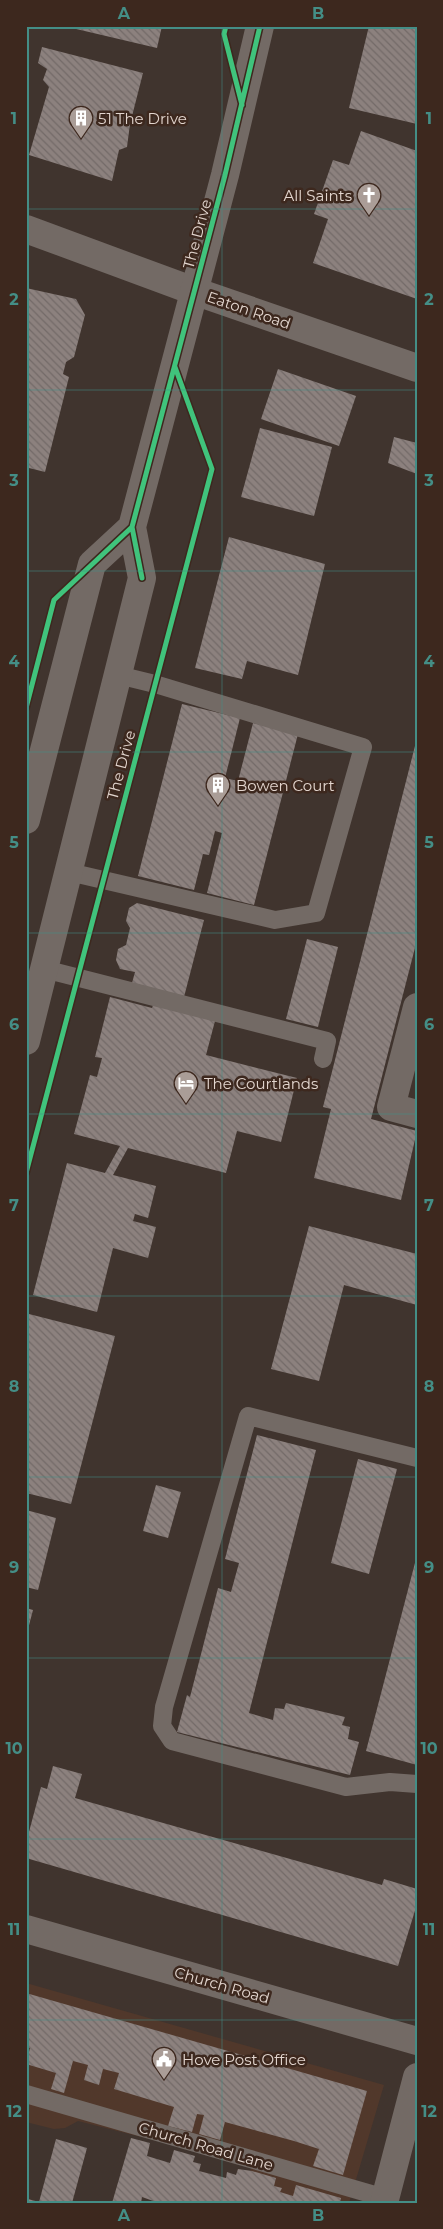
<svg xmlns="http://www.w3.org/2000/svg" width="443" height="2229" viewBox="0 0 443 2229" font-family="Montserrat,sans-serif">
<defs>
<pattern id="building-back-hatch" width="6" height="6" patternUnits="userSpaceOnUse" patternTransform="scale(1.25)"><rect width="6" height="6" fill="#8c817e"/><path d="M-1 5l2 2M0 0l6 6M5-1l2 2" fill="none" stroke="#736a68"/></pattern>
</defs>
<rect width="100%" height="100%" fill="#40342e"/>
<path fill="#51382b" d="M26 1983 384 2085 349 2203H242L252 2165 78 2121 65 2128 54 2129 26 2122Z"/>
<path fill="url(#building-back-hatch)" d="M72 26H162L157 48 72 28Z
M369 26H417V124L349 108Z
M42 47 143 73 130 124 127 147 119 150 112 181 29 155 49 87 43 80 47 69 38 63Z
M361 131 417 151V299L313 263 328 219 314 214 333 160 349 165Z
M26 288 76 299 85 315 74 357 66 362 63 374 69 377 45 472 29 468 27 476Z
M278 369 356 396 339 446 261 419Z
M260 428 332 447 314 516 241 497Z
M394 437 417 443V474L388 463Z
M229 537 325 564 298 675 247 661 242 679 195 668Z
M182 704 240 718 225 778 238 781 253 723 298 734 254 905 207 893 222 833 215 831 209 855 203 854 194 890 138 876Z
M416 742 417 940 371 1119 417 1131 401 1200 314 1178 331 1109 323 1107Z
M137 903 204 920 184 997 132 983 135 972 120 969 116 960 118 949 126 945 130 928 126 921 129 908Z
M307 939 338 947 318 1027 286 1019Z
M110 997 152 1008 153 1005 215 1021 206 1055 297 1078 281 1142 237 1131 226 1173 128 1148 113 1175 156 1186 148 1218 135 1214 133 1221 156 1227 148 1258 113 1248 97 1312 33 1295 67 1163 105 1173 120 1146 74 1134 90 1075 97 1077 102 1058 95 1057Z
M309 1226 417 1254V1305L344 1285 319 1381 271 1369Z
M29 1314 115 1336 71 1504 26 1493V1325Z
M257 1435 316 1450 249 1713 273 1720 275 1708 284 1709 286 1703 345 1717 342 1725 350 1727 348 1739 359 1742 350 1775 177 1732 187 1695 190 1697 218 1588 231 1592 239 1563 225 1559Z
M358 1459 397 1469 369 1574 331 1563Z
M156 1485 181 1492 168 1538 143 1531Z
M26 1510 56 1518 38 1590 26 1587Z
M416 1559H417V1765L366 1751Z
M26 1608 33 1610 27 1633H26Z
M53 1766 82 1774 75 1798 382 1885 384 1879 417 1889V1904L398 1966 26 1858V1843L41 1787 47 1789Z
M26 1993 367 2091 343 2175 313 2166 319 2149 294 2141 225 2122 220 2140 199 2134 204 2115 197 2114 192 2132 168 2126 174 2107 114 2089 119 2073 103 2069 99 2085 84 2080 88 2065 73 2061 64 2093 51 2089 56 2073 26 2064 30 2048 26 2047Z
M131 2138 150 2143 147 2156 170 2163 174 2150 195 2156 193 2162 201 2164 199 2171 226 2178 227 2172 236 2175 238 2169 252 2171 276 2178 274 2186 282 2188 280 2192 293 2196 296 2185 341 2198 340 2203H159L142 2197 141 2203H112Z
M56 2139 87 2148 72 2203H27L28 2199 39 2202Z"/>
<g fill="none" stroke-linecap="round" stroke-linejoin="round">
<path stroke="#736a65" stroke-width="18" d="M69 872 275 920 316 913 363 747 155 684 118 675
M44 969 327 1041 323 1059
M417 1458 248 1416 164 1707 162 1726 172 1741 346 1787 390 1782 417 1784
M26 2094 385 2198"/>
<path stroke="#736a65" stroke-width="28" d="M194 291 417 368
M417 1007 391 1107 417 1114
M384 2203 417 2077"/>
<path stroke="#736a65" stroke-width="28" d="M26 229 194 291"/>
<path stroke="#736a65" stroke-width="28" d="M26 820 92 564 132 527
M26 1041 142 578 132 527 225 175 260 26
M26 1929 417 2041"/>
<g stroke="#3d281e" stroke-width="8">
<path id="cycleway" d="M226 26 224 34 242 105
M142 578 132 527 225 175 260 26
M26 708 54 600 132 527
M26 1173 212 469 175 367"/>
</g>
<use href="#cycleway" stroke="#40c37c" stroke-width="5"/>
</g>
<path fill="none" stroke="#448e86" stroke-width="1" stroke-opacity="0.55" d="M222 26V2203M26 209H417M26 390H417M26 571H417M26 752H417M26 933H417M26 1114H417M26 1296H417M26 1477H417M26 1658H417M26 1839H417M26 2020H417"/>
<defs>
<g id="building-pin" transform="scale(1.25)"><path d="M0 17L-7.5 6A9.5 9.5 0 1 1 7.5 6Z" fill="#aa9d97" stroke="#3d281e"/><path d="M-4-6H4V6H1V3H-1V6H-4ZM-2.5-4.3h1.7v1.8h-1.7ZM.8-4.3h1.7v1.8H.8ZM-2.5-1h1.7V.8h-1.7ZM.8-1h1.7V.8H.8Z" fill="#fff"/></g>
<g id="church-pin" transform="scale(1.25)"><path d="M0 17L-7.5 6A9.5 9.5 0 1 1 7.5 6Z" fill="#aa9d97" stroke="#3d281e"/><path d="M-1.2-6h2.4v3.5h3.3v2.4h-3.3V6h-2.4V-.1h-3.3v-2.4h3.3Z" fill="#fff"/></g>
<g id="hotel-pin" transform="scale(1.25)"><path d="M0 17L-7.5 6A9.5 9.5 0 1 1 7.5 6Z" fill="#aa9d97" stroke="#3d281e"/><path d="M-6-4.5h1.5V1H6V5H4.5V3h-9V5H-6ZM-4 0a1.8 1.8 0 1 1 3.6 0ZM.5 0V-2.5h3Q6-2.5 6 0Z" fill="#fff"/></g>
<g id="civic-pin" transform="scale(1.25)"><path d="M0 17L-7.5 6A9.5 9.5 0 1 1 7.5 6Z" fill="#aa9d97" stroke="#3d281e"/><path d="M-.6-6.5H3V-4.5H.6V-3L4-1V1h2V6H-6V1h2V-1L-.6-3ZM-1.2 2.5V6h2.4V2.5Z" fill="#fff"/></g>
</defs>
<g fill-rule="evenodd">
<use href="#building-pin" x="81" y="118"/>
<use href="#church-pin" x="369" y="195"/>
<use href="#building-pin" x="218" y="785"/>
<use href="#hotel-pin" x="186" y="1083"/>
<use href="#civic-pin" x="164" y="2059"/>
</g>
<g text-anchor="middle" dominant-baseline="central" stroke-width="5" stroke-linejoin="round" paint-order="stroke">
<g font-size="15" fill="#e3d6cf" stroke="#3d281e" text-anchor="start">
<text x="98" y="118">51 The Drive</text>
<text x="352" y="195" text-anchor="end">All Saints</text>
<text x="236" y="785">Bowen Court</text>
<text x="204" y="1083">The Courtlands</text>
<text x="182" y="2059">Hove Post Office</text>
</g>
<g font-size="15" fill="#e3d6cf" stroke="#3d281e">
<text transform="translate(197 234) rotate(-75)">The Drive</text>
<text transform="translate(249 310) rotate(19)">Eaton Road</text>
<text transform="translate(121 765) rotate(-75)">The Drive</text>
<text transform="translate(222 1985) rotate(16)">Church Road</text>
<text transform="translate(206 2146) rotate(16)">Church Road Lane</text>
</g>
</g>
<rect width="443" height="2229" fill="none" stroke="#3d281e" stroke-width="55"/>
<rect x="28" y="28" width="388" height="2174" fill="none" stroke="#448e86" stroke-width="2"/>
<g font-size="16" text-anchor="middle" font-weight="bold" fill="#448e86">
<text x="124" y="19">A</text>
<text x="318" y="19">B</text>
<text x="14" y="124">1</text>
<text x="429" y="124">1</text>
<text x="14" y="305">2</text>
<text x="429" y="305">2</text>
<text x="14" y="486">3</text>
<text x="429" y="486">3</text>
<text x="14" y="667">4</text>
<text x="429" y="667">4</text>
<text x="14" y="848">5</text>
<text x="429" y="848">5</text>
<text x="14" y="1030">6</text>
<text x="429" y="1030">6</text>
<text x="14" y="1211">7</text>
<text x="429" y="1211">7</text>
<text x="14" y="1392">8</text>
<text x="429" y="1392">8</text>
<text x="14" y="1573">9</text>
<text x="429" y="1573">9</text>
<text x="14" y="1754">10</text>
<text x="429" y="1754">10</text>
<text x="14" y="1935">11</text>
<text x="429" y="1935">11</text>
<text x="14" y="2117">12</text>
<text x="429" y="2117">12</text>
<text x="124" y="2221">A</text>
<text x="318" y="2221">B</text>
</g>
</svg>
